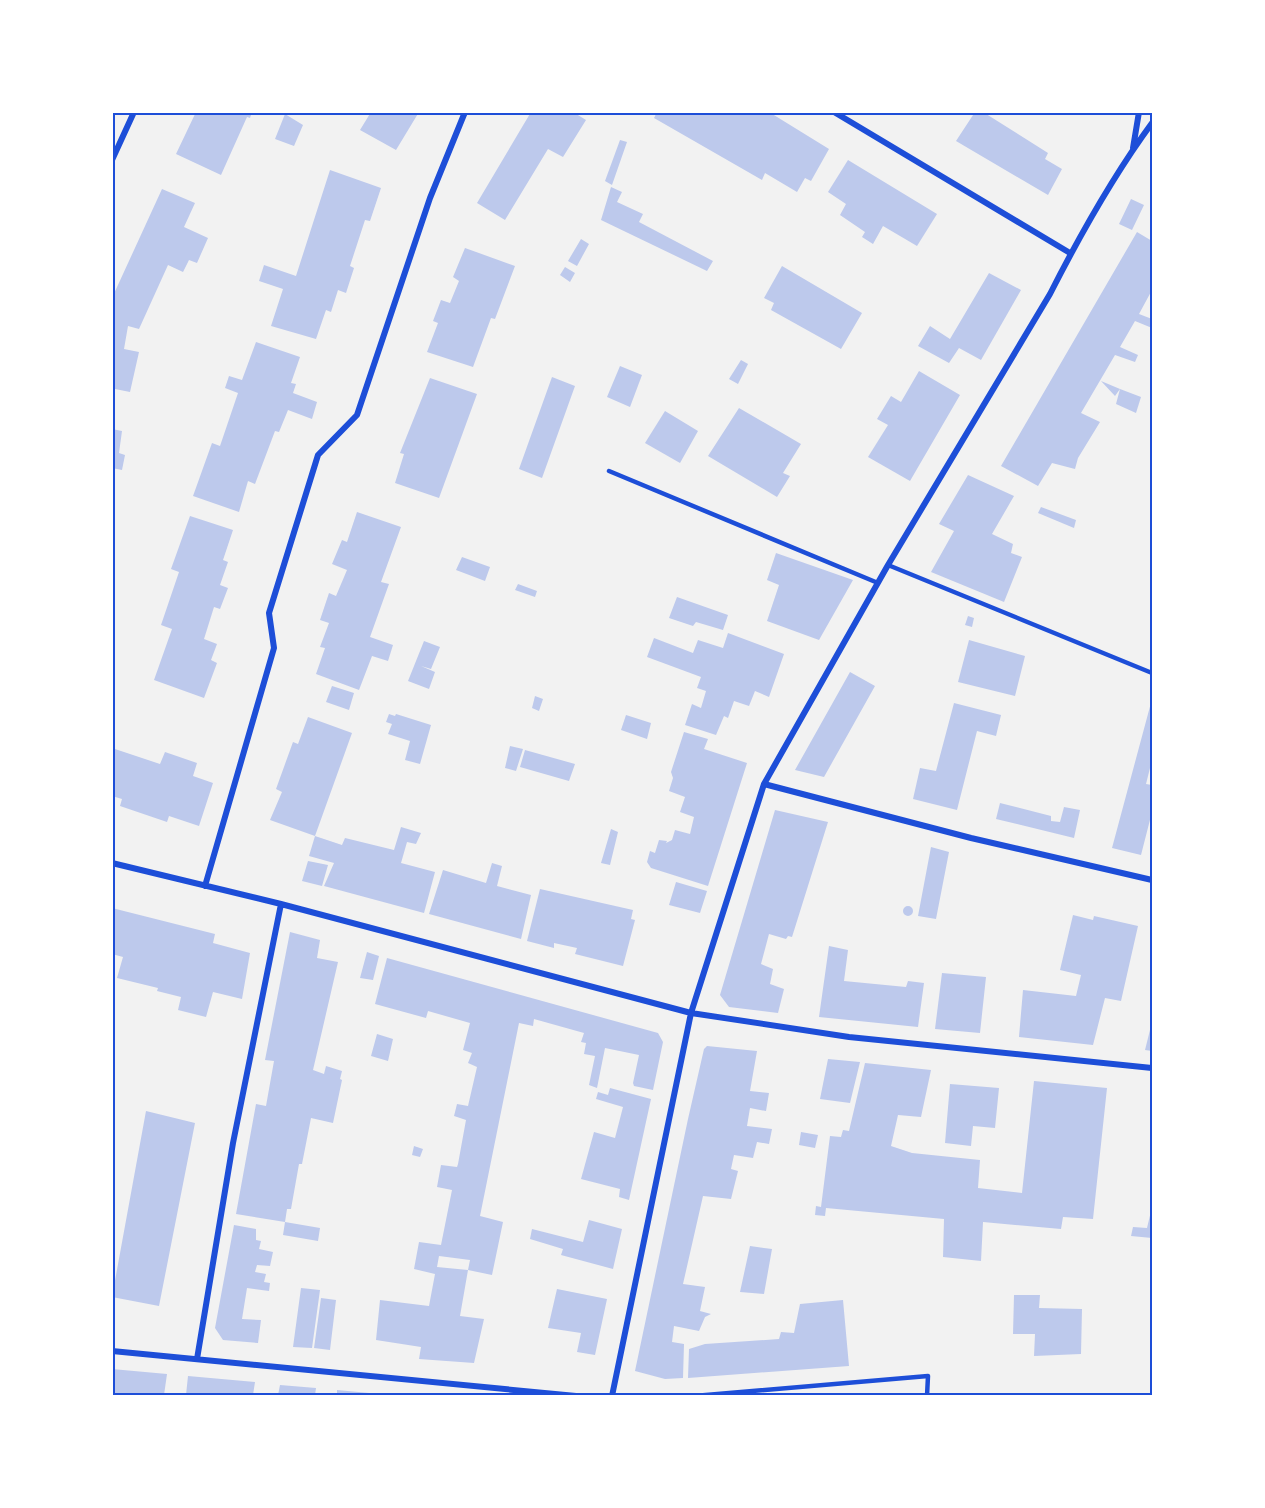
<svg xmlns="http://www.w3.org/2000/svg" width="1265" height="1508" viewBox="0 0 1265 1508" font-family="'Asap Condensed',sans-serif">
<rect width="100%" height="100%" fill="#f2f2f2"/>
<path fill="#bdc9ec" d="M196 112H252L250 118 247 117 221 175 176 154Z
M371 112H419L396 150 360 130Z
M531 112H573L586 120 563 157 548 149 505 220 477 203Z
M657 112H769L829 149 811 181 805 178 797 192 765 173 762 180 654 118Z
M975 112H983L1048 153 1045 159 1062 169 1048 195 956 141Z
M285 114 303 125 294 146 275 139Z
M620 140 627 142 612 185 605 181Z
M848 160 937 214 917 246 883 226 873 244 862 237 865 232 840 215 846 204 828 192Z
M330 170 381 188 370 221 365 220 350 266 354 268 346 293 338 290 331 312 326 310 316 339 271 326 283 289 259 281 264 265 296 276Z
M611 187 622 192 617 202 643 214 639 222 713 261 707 271 601 220Z
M162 189 195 203 184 227 208 238 197 263 189 260 183 272 168 265 139 329 128 326 124 349 139 352 130 392 115 389 112 397V298Z
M1131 199 1144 205 1132 230 1119 224Z
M1137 232 1152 241V290L1139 314 1152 319V328L1135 321 1120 347 1138 355 1135 362 1115 355 1081 413 1100 422 1078 458 1075 469 1052 463 1038 486 1001 466Z
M581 239 589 244 577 266 568 261Z
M465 248 515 266 495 319 491 318 473 367 427 352 438 323 433 321 441 300 450 303 459 281 453 277Z
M782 266 862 313 841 349 771 310 774 303 764 298Z
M565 267 575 273 570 282 560 275Z
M989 273 1021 290 981 360 959 348 949 363 918 346 930 326 950 339Z
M256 342 300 357 291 383 296 384 293 393 317 402 312 419 288 410 279 432 275 431 255 484 248 481 239 512 193 496 212 443 220 446 238 393 225 388 229 376 242 380Z
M741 360 748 364 738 384 729 379Z
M620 366 642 375 630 407 607 397Z
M919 371 960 395 910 481 868 457 888 425 877 419 891 396 901 402Z
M552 377 575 386 542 478 519 469Z
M430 378 477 394 439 498 395 483 404 454 400 453Z
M1101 381 1120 389 1115 396Z
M1120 389 1141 397 1136 413 1116 404Z
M739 408 801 444 783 473 790 476 777 497 708 456Z
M665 411 698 431 680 463 645 443Z
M112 429 122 431 119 453 125 455 122 470 112 468Z
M968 475 1014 496 992 534 1013 544 1011 553 1022 557 1004 602 931 572 954 531 939 524Z
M1041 507 1076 520 1074 528 1038 513Z
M357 512 401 527 381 582 389 584 370 637 393 645 388 661 372 656 359 690 316 674 325 648 320 647 329 623 320 620 329 593 336 596 347 570 332 564 342 540 347 542Z
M190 516 233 530 223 560 228 562 220 585 228 588 220 609 214 607 204 639 217 644 211 660 217 663 204 698 154 680 172 629 161 625 179 572 171 569Z
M776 553 853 580 819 640 767 621 779 585 767 580Z
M462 557 490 567 485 581 456 570Z
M518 584 537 591 535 597 515 590Z
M677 597 728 615 723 630 696 622 693 626 669 618Z
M968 616 974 618 972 627 965 625Z
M728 633 784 654 769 697 755 691 749 706 734 701 728 718 724 716 716 735 685 725 692 704 701 708 706 691 697 688 701 677 647 657 654 638 693 653 698 640 723 648Z
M969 640 1025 656 1015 696 958 682Z
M424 641 440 647 431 669 421 666 435 672 429 689 408 681Z
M850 672 875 686 824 777 795 770Z
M332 686 354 693 349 710 326 702Z
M535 696 543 699 539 711 532 708Z
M1152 699V769L1150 768 1146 784 1152 785V812L1141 855 1112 848Z
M954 703 1001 715 996 736 977 731 957 810 913 799 920 768 936 771Z
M389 714 395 716 396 714 431 725 420 764 405 760 410 741 388 734 392 724 386 722Z
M626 715 651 723 647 739 621 730Z
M308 717 352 733 315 836 342 845 345 838 394 850 401 827 421 833 416 844 407 842 401 863 435 872 424 913 324 886 334 863 309 856 315 836 270 820 282 792 276 789 293 742 298 744Z
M684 732 708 739 704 749 747 763 708 886 651 868 647 862 650 851 655 853 659 840 667 841 666 843 672 840 675 830 690 834 694 817 680 812 685 797 669 791 673 778 671 772Z
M510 746 523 749 516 771 505 768Z
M112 748 160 764 165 752 197 763 193 776 213 783 199 826 169 816 167 822 120 806 122 799 112 796Z
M525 750 575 764 569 781 520 767Z
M1000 803 1051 816V821L1060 822 1064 807 1080 810 1074 838 996 819Z
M775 810 828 822 792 937 788 936 786 939 769 934 761 964 773 969 770 984 784 989 778 1013 729 1007 720 995Z
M611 829 618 832 610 865 601 863Z
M931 847 949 852 936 919 918 916Z
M308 861 328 865 322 886 302 881Z
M492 863 502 866 497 886 531 895 521 939 429 914 443 870 486 883Z
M676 882 707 891 700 913 669 905Z
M540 889 633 910 631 919 635 920 623 966 575 954 577 948 554 943V948L527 941Z
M903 911a5 5 0 1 1 10 0a5 5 0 1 1-10 0Z
M112 908 215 934 213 943 250 953 242 999 213 992 206 1017 178 1010 181 997 157 991 158 988 117 978 123 957 112 954Z
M1073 915 1093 920 1094 916 1138 926 1121 1001 1105 998 1093 1045 1019 1037 1023 990 1076 996 1081 975 1060 970Z
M290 932 320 940 317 958 338 962 313 1070 324 1074 326 1066 342 1071 340 1079 342 1080 333 1123 311 1118 302 1164H299L291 1209H287L285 1222 236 1214 256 1104 266 1106 274 1061 265 1060Z
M829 946 848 950 844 981 906 987 908 981 924 983 918 1027 819 1017Z
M367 952 379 956 373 980 360 978Z
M387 958 658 1033 663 1042 653 1090 634 1086 633 1083 639 1055 605 1048 597 1088 589 1085 595 1056 584 1054 586 1043 581 1042 584 1033 534 1019 533 1026 519 1023 480 1216 503 1222 492 1275 468 1270 470 1260 439 1256 437 1267 468 1270 460 1316 484 1319 474 1363 419 1359 421 1347 376 1340 380 1300 429 1306 435 1274 414 1269 419 1242 441 1245 452 1190 437 1187 441 1165 457 1167 458 1164 466 1120 454 1116 457 1104 468 1106 477 1067 468 1063 472 1053 463 1050 470 1023 428 1011 426 1018 375 1004Z
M942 973 986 977 980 1033 935 1029Z
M1152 1022V1051L1145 1050Z
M377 1034 393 1039 388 1061 371 1056Z
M707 1046 757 1051 750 1091 769 1093 766 1111 750 1108 747 1126 772 1129 769 1144 757 1142 753 1158 734 1155 731 1169 738 1171 731 1199 703 1196 683 1284 705 1287 700 1311 711 1314 705 1317 699 1331 674 1326 672 1342 684 1344 683 1378 665 1379 635 1371 688 1119 704 1049Z
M828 1059 860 1062 850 1103 820 1099Z
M865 1063 931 1070 921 1117 898 1115 891 1146 912 1153 980 1160 978 1188 1022 1193 1034 1081 1107 1088 1093 1219 1063 1217 1061 1229 983 1222 981 1261 943 1257 944 1219 826 1208 825 1216 815 1215 816 1206 821 1207 830 1136 841 1137 843 1130 849 1131Z
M950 1084 999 1088 995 1128 973 1126 971 1146 945 1143Z
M610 1088 651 1099 629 1200 619 1197 620 1189 581 1179 594 1132 615 1138 623 1107 596 1099 598 1092 608 1095Z
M146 1111 195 1123 159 1306 112 1297Z
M801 1132 818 1135 815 1148 799 1145Z
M414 1146 423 1149 420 1157 412 1155Z
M1152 1207V1238L1131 1236 1133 1227 1147 1228Z
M589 1220 622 1229 613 1269 561 1255 563 1249 530 1239 532 1229 583 1242Z
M285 1222 320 1228 318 1241 283 1235Z
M234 1225 256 1229V1240L261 1241 259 1249 273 1252 270 1266 257 1265 255 1272 266 1274 264 1282 270 1283 269 1291 247 1288 242 1319 261 1320 258 1343 223 1340 215 1328Z
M750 1246 772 1249 764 1294 740 1292Z
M301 1288 320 1290 312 1348 293 1347Z
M557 1289 607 1299 595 1355 577 1352 581 1333 548 1328Z
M1014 1295H1040L1039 1308 1082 1309 1081 1354 1034 1356 1035 1334H1013Z
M321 1298 336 1300 330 1350 314 1348Z
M843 1300 849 1366 688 1378 689 1349 705 1344 779 1339 781 1332 794 1333 800 1304Z
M112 1369 167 1374 164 1395H112Z
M188 1376 255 1382 253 1395H186Z
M280 1385 316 1388 315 1395H278Z
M337 1390 380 1394V1395H337Z"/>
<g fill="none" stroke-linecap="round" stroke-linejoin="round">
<path stroke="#1d4ed8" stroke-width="4.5" d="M609 471 878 583
M888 565 1152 673
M694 1396 928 1376 927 1396"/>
<path stroke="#1d4ed8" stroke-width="6" d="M834 112 1070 253
M1133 148 1139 112
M112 160 134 112
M764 784 971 838 1152 880
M112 863 281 904 691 1013 849 1037 1152 1068
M205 886 274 648 269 613 318 455 357 415 430 198 465 112
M112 1351 576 1396
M197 1359 233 1143 281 904
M612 1396 691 1013 764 784 888 565 1050 294C1080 235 1113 176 1152 123"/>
</g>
<rect width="1265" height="1508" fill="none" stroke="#ffffff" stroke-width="228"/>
<rect x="114" y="114" width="1037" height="1280" fill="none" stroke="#1d4ed8" stroke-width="2"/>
</svg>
